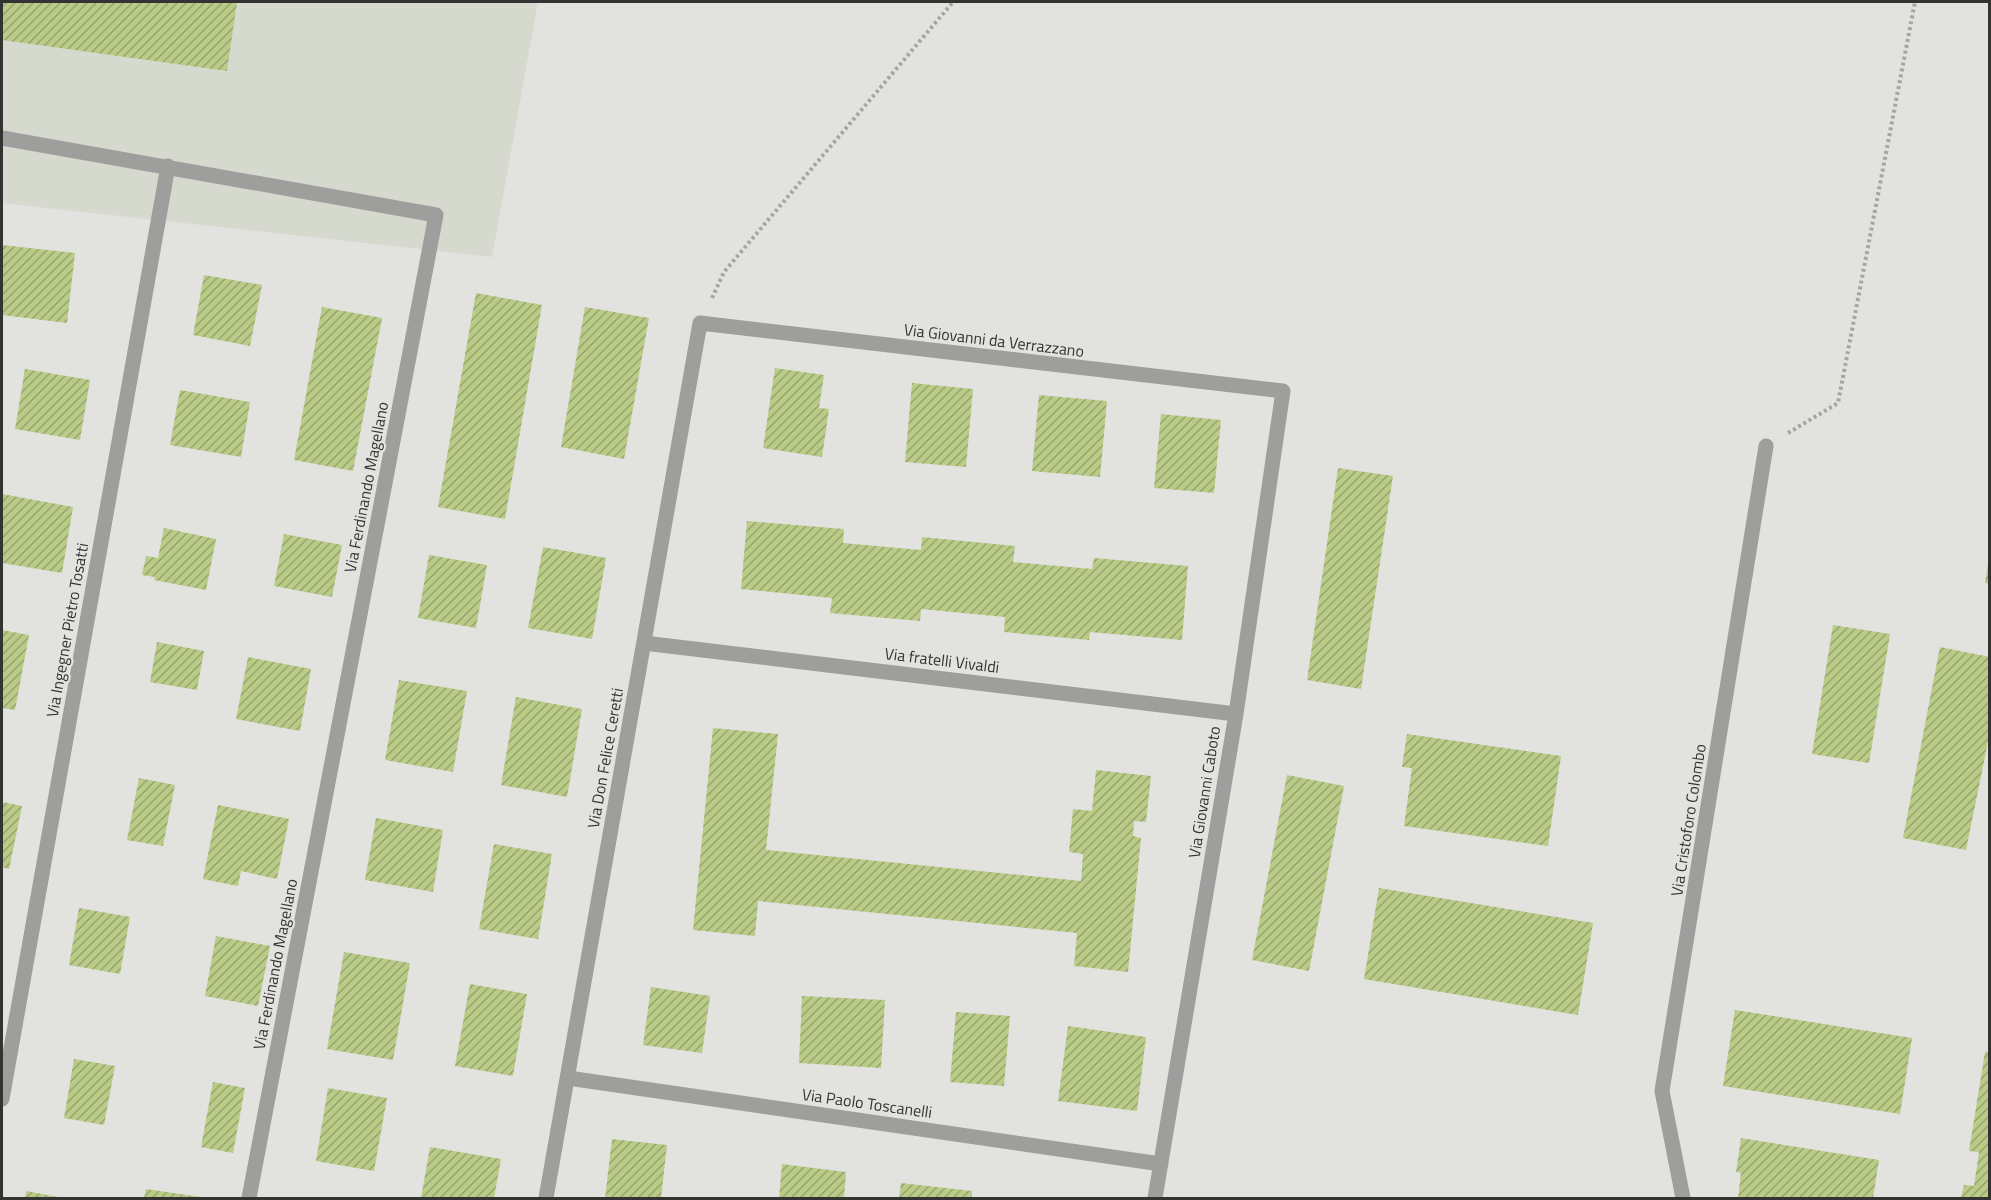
<svg xmlns="http://www.w3.org/2000/svg" width="1991" height="1200" viewBox="0 0 1991 1200" font-family="'Titillium Web',sans-serif">
<defs>
<pattern id="building-hatch" width="6" height="6" patternUnits="userSpaceOnUse" patternTransform="scale(1.5)"><rect width="6" height="6" fill="#b9cb87"/><path d="M-1 1l2-2M0 6l6-6M5 7l2-2" fill="none" stroke="#97a56f"/></pattern>
</defs>
<rect width="100%" height="100%" fill="#e2e3df"/>
<path fill="#d5d9ce" d="M2 2H538L492 257 2 203Z"/>
<path fill="url(#building-hatch)" d="M2 2H237L227 71 2 40Z
M2 245 75 253 67 323 2 315Z
M204 275 262 285 250 346 193 335Z
M476 293 542 305 505 519 438 507Z
M322 307 382 318 353 471 294 460Z
M585 307 649 318 624 459 561 447Z
M775 368 824 375 819 408 829 409 822 457 763 448Z
M25 369 90 380 80 440 15 429Z
M912 383 973 389 966 467 905 462Z
M180 390 250 402 241 457 170 445Z
M1039 395 1107 401 1100 477 1032 471Z
M1161 414 1221 420 1214 493 1154 488Z
M1338 468 1393 476 1361 689 1307 680Z
M2 494 73 507 62 573 2 563Z
M747 521 844 529 843 543 921 550 922 537 1015 546 1013 562 1092 569 1094 558 1188 566 1182 640 1090 632 1089 640 1004 632 1005 617 921 609 920 621 830 613 832 598 741 589Z
M164 528 216 539 206 590 154 580 155 577 142 575 146 556 158 558Z
M284 534 342 545 332 597 274 586Z
M543 547 606 558 592 639 528 628Z
M429 555 487 565 476 628 418 618Z
M1988 565H1990V584L1985 583Z
M1833 625 1890 634 1869 763 1812 754Z
M2 630 29 635 15 710 2 708Z
M157 642 204 651 197 690 150 682Z
M1940 647 1990 657V732L1966 850 1903 838Z
M248 657 311 669 300 731 236 719Z
M399 680 467 691 453 772 385 760Z
M516 697 582 709 567 797 501 785Z
M713 728 778 734 766 850 1081 881 1083 854 1069 852 1073 809 1092 811 1096 770 1151 776 1146 822 1134 821 1133 836 1141 838 1128 972 1074 966 1077 933 758 901 755 936 693 930Z
M1407 734 1561 756 1548 846 1404 826 1412 768 1402 767Z
M1287 775 1344 786 1309 971 1252 960Z
M139 778 175 785 163 846 127 840Z
M2 802 22 806 9 869 2 867Z
M218 805 289 819 277 879 241 871 238 886 203 879Z
M376 818 443 830 433 892 365 880Z
M494 844 552 854 538 939 479 929Z
M1379 888 1593 923 1578 1015 1364 979Z
M79 908 130 917 120 974 69 965Z
M216 936 270 946 258 1006 205 996Z
M344 952 410 963 393 1060 327 1049Z
M470 984 527 994 513 1076 455 1066Z
M651 987 710 996 702 1053 643 1045Z
M802 996 885 1000 881 1068 799 1063Z
M1735 1010 1912 1038 1900 1114 1723 1086Z
M956 1012 1010 1016 1004 1086 950 1082Z
M1068 1026 1146 1037 1137 1111 1058 1101Z
M1985 1052H1990V1198H1961L1964 1185 1974 1186 1979 1152 1969 1151Z
M74 1059 115 1066 104 1125 64 1118Z
M213 1082 245 1088 233 1153 201 1147Z
M328 1088 387 1098 374 1171 316 1161Z
M1741 1138 1879 1160 1873 1198H1738L1741 1173 1736 1172Z
M612 1139 667 1145 661 1198H605Z
M430 1147 501 1159 494 1198H421Z
M782 1164 846 1172 844 1198H779Z
M901 1183 972 1191V1198H899Z
M146 1189 201 1197 200 1198H144Z
M26 1191 58 1197V1198H25Z"/>
<g fill="none" stroke-linecap="round" stroke-linejoin="round">
<path stroke="#a5a6a3" stroke-width="4" stroke-dasharray="3 3" stroke-linecap="butt" d="M712 298 724 272 953 2
M1788 433 1838 403 1915 2"/>
<path stroke="#9e9e9d" stroke-width="15" d="M2 138 436 215 249 1198
M644 643 1236 714
M568 1078 1161 1164
M2 1099 168 166
M546 1198 700 323 1283 391 1236 714 1155 1198
M1683 1198 1662 1091 1766 446"/>
</g>
<g text-anchor="middle" dominant-baseline="central" stroke-width="4.5" stroke-linejoin="round" paint-order="stroke">
<g font-size="16" fill="#333332" stroke="#e2e3df">
<text transform="translate(994 340) rotate(7)">Via Giovanni da Verrazzano</text>
<text transform="translate(366 487) rotate(-79)">Via Ferdinando Magellano</text>
<text transform="translate(67 630) rotate(-80)">Via Ingegner Pietro Tosatti</text>
<text transform="translate(942 660) rotate(7)">Via fratelli Vivaldi</text>
<text transform="translate(605 758) rotate(-80)">Via Don Felice Ceretti</text>
<text transform="translate(1204 792) rotate(-81)">Via Giovanni Caboto</text>
<text transform="translate(1688 820) rotate(-81)">Via Cristoforo Colombo</text>
<text transform="translate(275 964) rotate(-79)">Via Ferdinando Magellano</text>
<text transform="translate(867 1103) rotate(8)">Via Paolo Toscanelli</text>
</g>
</g>
<rect width="1991" height="1200" fill="none" stroke="#333332" stroke-width="6"/>
</svg>
